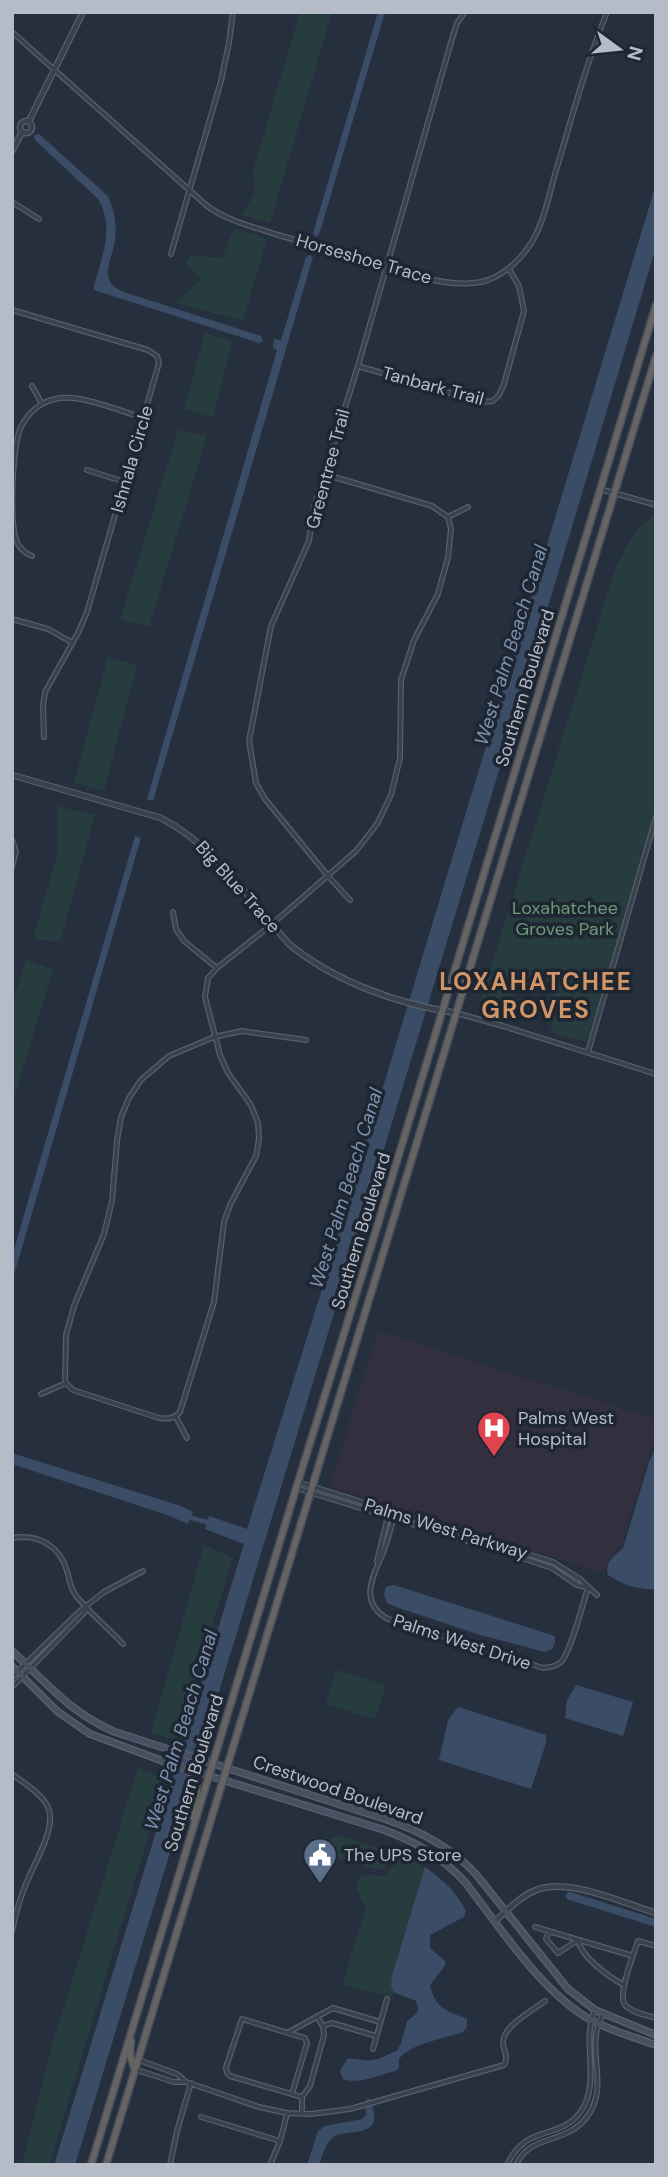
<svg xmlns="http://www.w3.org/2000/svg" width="668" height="2177" viewBox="0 0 668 2177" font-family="'DM Sans',sans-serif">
<rect width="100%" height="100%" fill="#252f3d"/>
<path fill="#32303f" d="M378 1331 656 1419V1435L622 1543 608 1559 604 1573 335 1488 331 1481Z"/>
<path fill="#273c3e" d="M300 12H332L270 223 241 215 255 193 253 171Z
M234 228 267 239 243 321 176 303 201 279 185 264 190 255 222 258Z
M205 333 232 341 213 418 184 409Z
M178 430 207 436 149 627 120 619Z
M656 515V809L589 1043 550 1032 557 1009 547 1005 552 983 522 972 512 1005 481 998 614 573C623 552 635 526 656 515Z
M108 657 137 665 104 791 74 783Z
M57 806 95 815 60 942 33 939 57 855Z
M26 959 53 970 12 1105V1004Z
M204 1545 233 1558 177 1740 151 1733Z
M336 1670 386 1685 375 1719 326 1704Z
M138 1768 166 1778 49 2165H22L52 2045Z
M342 1836 390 1852 385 1868 379 1870 327 1856 330 1838Z
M399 1853 425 1867 391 1985 395 1993 392 1997 342 1985 366 1908 356 1889 358 1879C381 1865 380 1894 399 1853Z"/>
<path fill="#3b4c66" d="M378 12H385L319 235 315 237 313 233Z
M39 134 108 196C115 212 118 228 114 246 112 256 105 269 109 279 111 285 116 288 121 291L261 336 263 341 259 343 94 290V286C102 256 115 228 98 199L35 140 34 135Z
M656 184V247L484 820 75 2165H54L244 1544 205 1529 209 1516 247 1529 318 1302Z
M310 255 313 257 153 801 147 799 277 350 273 348 274 339 281 340 306 257Z
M135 836 141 838 12 1282V1256Z
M656 1448V1589C638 1590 623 1585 608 1575 604 1561 614 1557 623 1548L649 1462Z
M12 1453 181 1506 193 1512 188 1524 167 1515 12 1464Z
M394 1585 555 1636V1643L552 1649 545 1652 480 1635 396 1607 387 1603 384 1595 386 1587Z
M576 1685 633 1702 623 1736 565 1718 567 1700Z
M458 1707 546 1735V1743L531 1789 439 1760 448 1720Z
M425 1867C443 1880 455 1890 466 1911L464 1917 430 1935V1948L446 1962C443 1972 435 1976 430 1986 437 2010 446 2010 467 2019V2027L463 2032C445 2038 410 2044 399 2059V2068L395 2071C379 2075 359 2085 343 2079L340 2071 347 2059C356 2058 365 2062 373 2060 381 2059 389 2053 397 2051L401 2043 407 2021 417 2013 418 2008 416 2001 395 1993 391 1986 392 1976Z
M369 2098C372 2103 373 2108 374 2114 378 2136 348 2130 335 2136 326 2141 323 2155 319 2165H307L318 2131 325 2126 362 2119 366 2115 365 2101Z"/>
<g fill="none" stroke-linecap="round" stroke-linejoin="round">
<path stroke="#3b4c66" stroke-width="4.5" d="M188 1517 210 1523"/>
<path stroke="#3b4c66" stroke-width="8" d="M570 1896 656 1923"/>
<g stroke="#575f6b" stroke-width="6">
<path id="minor" d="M12 32 206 205C227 221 251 226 275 234 303 242 332 251 361 259 398 269 442 289 481 282 503 277 522 259 533 240 546 217 550 189 558 164 573 113 587 62 607 12
M12 202 39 219
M171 254 221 81 229 43 233 12
M12 310 148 350 157 356 159 363 87 612 78 633 45 692 43 706 44 737
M358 366 464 397 482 402 493 401 499 395 504 384 524 311 519 286 509 269
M32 386 42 404
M87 470 125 482
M600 489 656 505
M448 517 468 507
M32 556C25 553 20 549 17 542 9 523 12 442 22 425 29 412 41 402 55 399 80 393 119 411 144 418
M12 619 48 629 73 643
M12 840 16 851 12 867
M350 900 328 876 265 799 256 783 249 741 271 626 309 541 314 506 358 366 452 39 457 23 465 12
M173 912 176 929 184 941 217 968
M456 1013 503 1026 656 1074
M306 1040 242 1031 214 1037 169 1056 141 1080 129 1098 121 1117 117 1141 112 1201 104 1234 74 1306 66 1335 65 1379 66 1383 73 1390 159 1418C168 1419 174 1419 180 1412L214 1302 224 1222 230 1205 256 1156 259 1139 258 1123 251 1105 228 1073 220 1055 205 997 208 978 217 968 271 925 356 851 377 824 391 795 400 758 401 680 414 640 438 594 448 557 451 529 448 517 432 506 324 474
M588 1052 656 817
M41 1394 66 1383
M176 1417 187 1438
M298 1482 553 1562 580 1579 597 1595
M296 1488 525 1559 552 1568 577 1585 586 1587
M394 1518C390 1530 387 1543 382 1555 372 1578 359 1603 388 1619L543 1668C549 1667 555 1667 560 1663 570 1655 583 1603 588 1588
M12 1538C38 1533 60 1546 67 1571 70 1581 70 1589 77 1597 91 1614 108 1628 123 1644
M377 1561 388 1516
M12 1677 81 1610 104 1592 143 1571
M12 1687 84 1613 86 1609
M12 1774C24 1783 42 1794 48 1807 58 1828 31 1868 24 1889 19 1902 15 1917 12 1931
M535 1927 633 1956
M549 1931 546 1939 558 1953 578 1940C581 1957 609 1977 624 1985
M656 1946 638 1941C634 1953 617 1995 625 2005 632 2013 647 2015 656 2018
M323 2026 332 2023 376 2036
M289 2032 333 2008 380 2022
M373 2049 387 1999
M139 2060 177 2074 186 2082 259 2107 287 2113 311 2114 350 2109 504 2065C509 2057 504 2052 503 2044 501 2027 533 2010 545 2001
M134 2069 174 2082H184
M292 2094 307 2043 305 2038 242 2019 226 2067 227 2073 230 2076 302 2097
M302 2114V2097L310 2086 324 2035 323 2027 317 2016
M201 2117 280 2141
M170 2165 177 2131 191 2083
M270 2165 280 2141 287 2114
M507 2165C527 2121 562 2143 583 2108 600 2079 581 2041 595 2010
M516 2165C531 2132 568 2146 589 2114 607 2087 590 2056 597 2029 598 2024 601 2019 603 2014"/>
</g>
<g stroke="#575f6b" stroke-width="7">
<path id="tertiary" d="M20 127a6 6 0 1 1 12 0a6 6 0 1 1-12 0Z
M29 121 83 12
M12 151 22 132
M12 775 161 818C215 846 249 899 289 944 335 982 398 1004 456 1013
M495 1921C507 1911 519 1897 534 1891 566 1876 623 1903 656 1913"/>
</g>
<g stroke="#575f6b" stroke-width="8">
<path id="secondary" d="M12 1651C48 1684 69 1712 115 1732L385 1819C420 1831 449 1846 475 1873L568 1989 595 2010 656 2035
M12 1666 58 1712 90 1734 168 1763 381 1829C413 1840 442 1857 465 1882 499 1926 542 1993 591 2020 611 2031 634 2037 656 2045"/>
</g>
<g stroke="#444c58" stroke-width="9">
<path id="trunk" d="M187 1768C191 1775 197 1782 197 1790 197 1801 189 1809 194 1819
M131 2041 130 2055 134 2068
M91 2165 298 1482 377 1227 656 305
M106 2165 656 356"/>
</g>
<use href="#minor" stroke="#39414d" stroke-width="3.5"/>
<use href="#tertiary" stroke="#39414d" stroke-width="4.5"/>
<use href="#secondary" stroke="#475060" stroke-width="5"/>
<use href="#trunk" stroke="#656462" stroke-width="6"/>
</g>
<defs>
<g id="hospital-pin" transform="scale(1.75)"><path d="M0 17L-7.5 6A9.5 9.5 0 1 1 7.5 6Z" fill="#e0444e" stroke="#1e2632"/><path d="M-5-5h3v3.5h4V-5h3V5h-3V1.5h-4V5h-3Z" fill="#fff"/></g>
<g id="civic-pin" transform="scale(1.75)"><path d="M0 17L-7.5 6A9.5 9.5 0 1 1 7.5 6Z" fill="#5c6f8a" stroke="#1e2632"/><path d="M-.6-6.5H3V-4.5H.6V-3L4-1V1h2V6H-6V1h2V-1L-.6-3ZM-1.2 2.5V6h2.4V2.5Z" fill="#fff"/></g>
</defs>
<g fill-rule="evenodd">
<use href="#hospital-pin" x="494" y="1428"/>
<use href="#civic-pin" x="320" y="1855"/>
</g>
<g text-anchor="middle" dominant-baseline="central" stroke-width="7" stroke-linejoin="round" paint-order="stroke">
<g font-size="18" fill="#b5bcc8" stroke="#1e2632">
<text transform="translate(364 259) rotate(16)">Horseshoe Trace</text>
<text transform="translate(433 386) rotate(15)">Tanbark Trail</text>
<text transform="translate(132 459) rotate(-74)">Ishnala Circle</text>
<text transform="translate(328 469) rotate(-75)">Greentree Trail</text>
<text transform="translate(525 688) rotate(-73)">Southern Boulevard</text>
<text transform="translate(238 887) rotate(48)">Big Blue Trace</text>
<text transform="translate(361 1231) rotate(-73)">Southern Boulevard</text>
<text transform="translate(446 1529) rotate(17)">Palms West Parkway</text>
<text transform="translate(462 1642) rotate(18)">Palms West Drive</text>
<text transform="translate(194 1773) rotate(-73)">Southern Boulevard</text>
<text transform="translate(338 1790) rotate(19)">Crestwood Boulevard</text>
</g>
<g font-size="18" fill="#6c9977" stroke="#1e2632">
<text x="565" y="908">Loxahatchee<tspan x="565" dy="21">Groves Park</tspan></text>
</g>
<g font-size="18" fill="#b5bcc8" stroke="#1e2632" text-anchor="start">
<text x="518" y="1418">Palms West<tspan x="518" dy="21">Hospital</tspan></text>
<text x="344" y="1855">The UPS Store</text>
</g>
<g font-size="19" font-style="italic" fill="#7d92af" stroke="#1e2632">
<text transform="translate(511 645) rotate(-73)">West Palm Beach Canal</text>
<text transform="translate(346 1188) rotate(-73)">West Palm Beach Canal</text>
<text transform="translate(181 1730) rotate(-73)">West Palm Beach Canal</text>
</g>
<g font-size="24" font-weight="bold" letter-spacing="2" fill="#d29666" stroke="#1e2632">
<text x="536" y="981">LOXAHATCHEE<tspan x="536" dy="28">GROVES</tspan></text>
</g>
</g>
<rect width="668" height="2177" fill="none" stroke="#b5bcc8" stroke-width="28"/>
<g transform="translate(619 49) rotate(105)" stroke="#1e2632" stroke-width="5" paint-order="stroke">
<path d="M0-5L12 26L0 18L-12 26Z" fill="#b5bcc8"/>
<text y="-10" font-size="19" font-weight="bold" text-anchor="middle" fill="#b5bcc8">N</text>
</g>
</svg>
